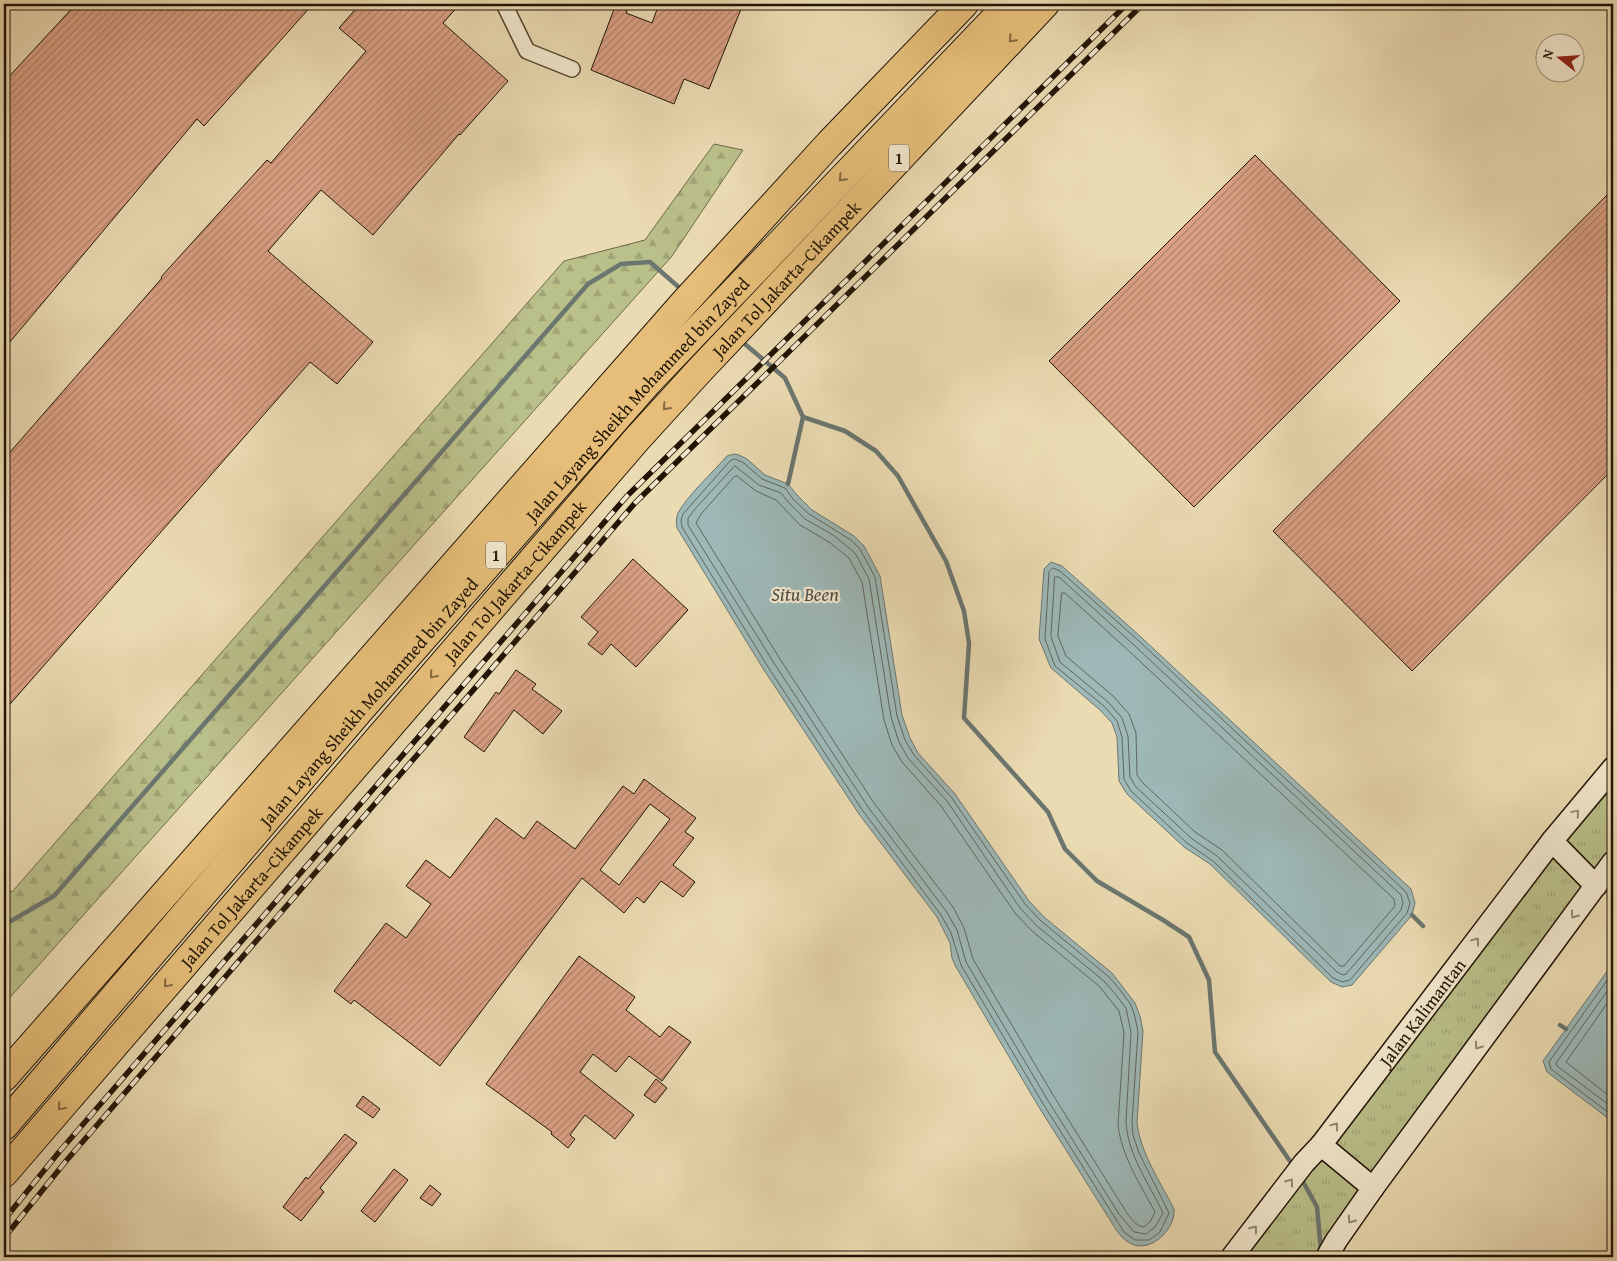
<svg xmlns="http://www.w3.org/2000/svg" width="1617" height="1261" viewBox="0 0 1617 1261" font-family="'Gentium Book Plus',serif">
<defs>
<pattern id="grass-tufts" width="24" height="20" patternUnits="userSpaceOnUse" patternTransform="scale(1.25)"><rect width="24" height="20" fill="#bac08a"/><path d="M3 7l-1-3M5 7V3M7 7l1-3M15 17l-1-3M17 17v-4M19 17l1-3" fill="none" stroke="#a0a476"/></pattern>
<pattern id="forest-firs" width="22" height="20" patternUnits="userSpaceOnUse" patternTransform="scale(1.25)"><rect width="22" height="20" fill="#bac08a"/><path d="M5 1l3.5 6h-7zM16 11l3.5 6h-7z" fill="#a0a476"/></pattern>
<pattern id="building-hatch" width="6" height="6" patternUnits="userSpaceOnUse" patternTransform="scale(1.25)"><rect width="6" height="6" fill="#dba184"/><path d="M-1 1l2-2M0 6l6-6M5 7l2-2" fill="none" stroke="#b1826a"/></pattern>
</defs>
<rect width="100%" height="100%" fill="#ebdbb2"/>
<filter id="stains"><feTurbulence type="fractalNoise" baseFrequency=".004" numOctaves="4"/><feColorMatrix values="0 0 0 0 .2 0 0 0 0 .09 0 0 0 0 .02 0 0 0 .5 -.17"/></filter>
<radialGradient id="worn" r=".72"><stop offset=".6" stop-color="#630" stop-opacity="0"/><stop offset="1" stop-color="#630" stop-opacity=".3"/></radialGradient>
<path fill="url(#grass-tufts)" stroke="#6d6a48" d="M1613 768V862L1327 1257H1232Z"/>
<path fill="url(#forest-firs)" stroke="#6d6a48" d="M714 144 743 150 672 256 4 1004V889L12 892 564 261 645 240Z"/>
<path fill="#9db8b7" stroke="#6b7670" d="M734 454 739 455 747 459 765 475 788 484 797 495 812 510 854 536 864 546 880 576 902 715 910 738 918 753 955 794 1029 901 1044 917 1112 973 1135 1003 1140 1016 1143 1031 1137 1123C1141 1154 1160 1181 1174 1209 1176 1230 1148 1256 1128 1242 1120 1237 1115 1228 1110 1220L1037 1104 956 967 952 958 950 943 937 917 859 814 764 670 677 528C676 522 676 518 678 513 687 496 714 471 727 456Z
M1051 562 1062 566 1142 638 1411 889 1415 903 1412 915 1352 985 1342 987 1331 982 1210 864 1184 847 1127 794 1119 781 1117 737 1112 723 1100 710 1051 668 1039 639 1044 569Z
M1613 963V1122L1547 1072 1543 1061Z"/>
<g fill="none" stroke-linecap="round" stroke-linejoin="round">
<path stroke="#5e665e" stroke-width="1" d="M735 459 744 463 762 479 785 488 793 499 809 514 851 540 860 549 875 577 897 716 905 740 914 755 951 797 1025 904 1041 921 1109 977 1121 991 1131 1005 1135 1017 1138 1032 1132 1122 1133 1135 1139 1153 1169 1213 1160 1232 1149 1240H1135L1124 1232 1042 1102 961 965 951 933 941 915 863 811 768 667 682 527 681 520 683 514 730 461Z
M735 466 759 485 781 493 789 503 805 519 833 535 855 553 869 579 891 717 899 742 908 758 947 801 1020 908 1037 926 1104 981 1116 995 1126 1008 1131 1032 1126 1122C1128 1156 1149 1183 1163 1213L1155 1227 1146 1234 1134 1232 1119 1214 1047 1099 966 962 957 930 946 911 868 807 774 663 688 525V518L695 509Z
M737 476 756 491 776 500 800 525 829 542 849 558 862 582 884 720 892 745 902 762 941 806 1015 913 1032 931 1099 986 1119 1011 1124 1033 1118 1125C1122 1157 1140 1184 1155 1212L1150 1222 1144 1227C1135 1226 1130 1217 1125 1210L1053 1095 973 959 964 928 953 907 874 803 780 659 696 523 701 514 734 477Z
M1053 568 1060 571 1139 641 1406 892 1410 903 1407 913 1350 980 1342 982 1333 978 1213 861 1187 843 1131 791 1124 779 1122 737 1117 721 1104 706 1055 666 1045 639 1049 572Z
M1055 577H1059L1135 646 1401 895 1403 903 1401 910 1346 974 1343 975 1337 972 1217 856 1191 838 1136 787 1130 777 1128 736 1122 718 1108 702 1060 662 1055 648 1051 637Z
M1062 593H1065L1130 652 1394 899 1395 906 1344 966H1340L1222 850 1195 832 1142 782 1137 775 1136 733 1129 714 1113 696 1066 656 1058 636Z
M1613 972 1549 1062 1551 1069 1613 1116
M1613 983 1556 1063 1557 1066 1613 1108
M1613 995 1566 1062 1613 1099"/>
<path stroke="#6b7670" stroke-width="4.5" d="M739 339 785 378 803 417 845 431 876 451 898 476 946 561 964 611 969 643 964 718 1048 812 1065 849 1097 881 1163 920 1189 937 1209 980 1215 1052 1294 1167
M788 484 803 417
M1412 915 1423 926
M4 925 54 896 588 284 621 264 650 262 682 290
M1560 1025 1566 1029
M1301 1178 1317 1207 1321 1251"/>
</g>
<path fill="url(#building-hatch)" stroke="#201406" fill-rule="evenodd" d="M76 4H313L204 126 197 119 4 349V82Z
M360 4H460L443 23 508 81 460 135 459 134 373 235 321 190 268 251 373 342 337 384 310 362 4 711V459L162 278 161 277 267 160 271 163 366 51 339 28Z
M616 4H630L626 13 652 23 659 4H743L709 89 684 79 674 104 591 70Z
M1255 155 1400 301 1194 507 1049 361Z
M1613 189V469L1412 671 1273 531Z
M633 559 688 610 636 667 611 644 602 655 588 644 598 632 581 617Z
M516 670 536 684 532 689 562 711 543 734 514 710 484 752 464 737 496 692 499 694Z
M644 779 696 818 685 832 694 838 673 865 695 882 683 897 661 881 644 903 637 897 624 913 582 878 440 1066 354 1000 351 1004 334 991 386 923 406 938 431 904 406 886 426 860 450 878 496 818 524 839 537 821 575 849 623 786 634 794ZM650 804 670 819 619 885 600 870Z
M579 956 635 997 626 1010 660 1037 669 1026 691 1042 662 1081 629 1056 616 1072 593 1054 580 1072 634 1115 615 1139 585 1115 570 1135 575 1139 568 1148 551 1134 552 1132 486 1084Z
M656 1079 667 1088 655 1103 644 1095Z
M363 1096 380 1109 373 1118 356 1106Z
M345 1134 357 1143 320 1188 324 1192 301 1221 283 1207 306 1177 308 1179Z
M394 1169 408 1180 375 1222 361 1211Z
M430 1185 441 1194 432 1206 420 1198Z"/>
<g fill="none" stroke-linecap="round" stroke-linejoin="round">
<g stroke="#534631" stroke-width="18">
<path id="street" d="M504 4 527 51 572 69"/>
</g>
<g stroke="#201406" stroke-width="24">
<g id="secondary">
<path d="M1552 841 1596 886"/>
<path d="M1321 1145 1373 1188"/>
<path id="s1" d="M1232 1257 1304 1163 1321 1145 1552 841 1613 768"/>
<path d="M1327 1257 1336 1241 1373 1188 1613 862"/>
</g>
</g>
<g stroke="#201406" stroke-width="30">
<g id="highway">
<path d="M4 1077 684 303 829 144 964 4"/>
<path id="s2" d="M4 1126 359 711 648 382 1009 4"/>
<path id="s3" d="M4 1173 637 439 699 371 1045 4"/>
</g>
</g>
<use href="#street" stroke="#f2e8cd" stroke-width="15"/>
<use href="#secondary" stroke="#f2e8cd" stroke-width="21"/>
<use href="#highway" stroke="#e6be79" stroke-width="28"/>
<g stroke="#201406" stroke-width="5.5">
<path id="rail" d="M4 1220 59 1152 627 496 1127 4
M4 1238 66 1161 635 503 1143 4"/>
</g>
<use href="#rail" stroke="#f2e8cd" stroke-width="4" stroke-dasharray="11" stroke-linecap="butt"/>
</g>
<defs><path id="oneway-chevron" d="M-2-3.5L2.5 0L-2 3.5" fill="none" stroke-width="1.6" stroke-linecap="round" stroke-linejoin="round" transform="scale(1.25)"/></defs>
<g stroke="#836940">
<use href="#oneway-chevron" transform="translate(1012 39) rotate(133)"/>
<use href="#oneway-chevron" transform="translate(842 178) rotate(134)"/>
<use href="#oneway-chevron" transform="translate(666 407) rotate(132)"/>
<use href="#oneway-chevron" transform="translate(433 675) rotate(131)"/>
<use href="#oneway-chevron" transform="translate(167 984) rotate(131)"/>
<use href="#oneway-chevron" transform="translate(61 1107) rotate(131)"/>
</g>
<g stroke="#948973">
<use href="#oneway-chevron" transform="translate(1576 813) rotate(-50)"/>
<use href="#oneway-chevron" transform="translate(1574 915) rotate(126)"/>
<use href="#oneway-chevron" transform="translate(1476 941) rotate(-53)"/>
<use href="#oneway-chevron" transform="translate(1478 1046) rotate(126)"/>
<use href="#oneway-chevron" transform="translate(1335 1126) rotate(-53)"/>
<use href="#oneway-chevron" transform="translate(1290 1182) rotate(-54)"/>
<use href="#oneway-chevron" transform="translate(1351 1220) rotate(125)"/>
<use href="#oneway-chevron" transform="translate(1254 1229) rotate(-52)"/>
</g>
<g text-anchor="middle" dominant-baseline="central" stroke-width="4.5" stroke-linejoin="round" paint-order="stroke">
<g fill="#f2e8cd" stroke="#5f5442" stroke-width="1">
<rect x="889" y="144.5" width="20" height="27" rx="4"/>
<rect x="486" y="541.5" width="20" height="27" rx="4"/>
</g>
<g font-size="16" font-weight="bold" fill="#201406">
<text x="899" y="158">1</text>
<text x="496" y="555">1</text>
</g>
<g font-size="18" fill="#201406" stroke="#f2e8cd">
<text stroke="none"><textPath href="#s3" startOffset="1188">Jalan Tol Jakarta–Cikampek</textPath></text>
<text stroke="none"><textPath href="#s2" startOffset="964">Jalan Layang Sheikh Mohammed bin Zayed</textPath></text>
<text stroke="none"><textPath href="#s3" startOffset="782">Jalan Tol Jakarta–Cikampek</textPath></text>
<text stroke="none"><textPath href="#s2" startOffset="559">Jalan Layang Sheikh Mohammed bin Zayed</textPath></text>
<text stroke="none"><textPath href="#s3" startOffset="378">Jalan Tol Jakarta–Cikampek</textPath></text>
<text stroke="none"><textPath href="#s1" startOffset="310">Jalan Kalimantan</textPath></text>
</g>
<g font-size="19" font-style="italic" fill="#4c4d44" stroke="#f2e8cd">
<text x="805" y="594">Situ Been</text>
</g>
</g>
<rect width="1617" height="1261" fill="none" stroke="#ebdbb2" stroke-width="20"/>
<rect x="5" y="5" width="1607" height="1251" fill="none" stroke="#201406" stroke-width="2.5"/>
<rect x="10" y="10" width="1597" height="1241" fill="none" stroke="#201406"/>
<g transform="translate(1560 58) rotate(287)"><circle r="24" fill="#f2e8cd" stroke="#9e937d"/>
<path d="M0-4L9 19L0 12L-9 19Z" fill="#8f2418"/>
<text y="-8" font-size="14" font-weight="bold" text-anchor="middle" fill="#201406">N</text>
</g>
<rect width="100%" height="100%" filter="url(#stains)"/>
<rect width="100%" height="100%" fill="url(#worn)"/>
</svg>
